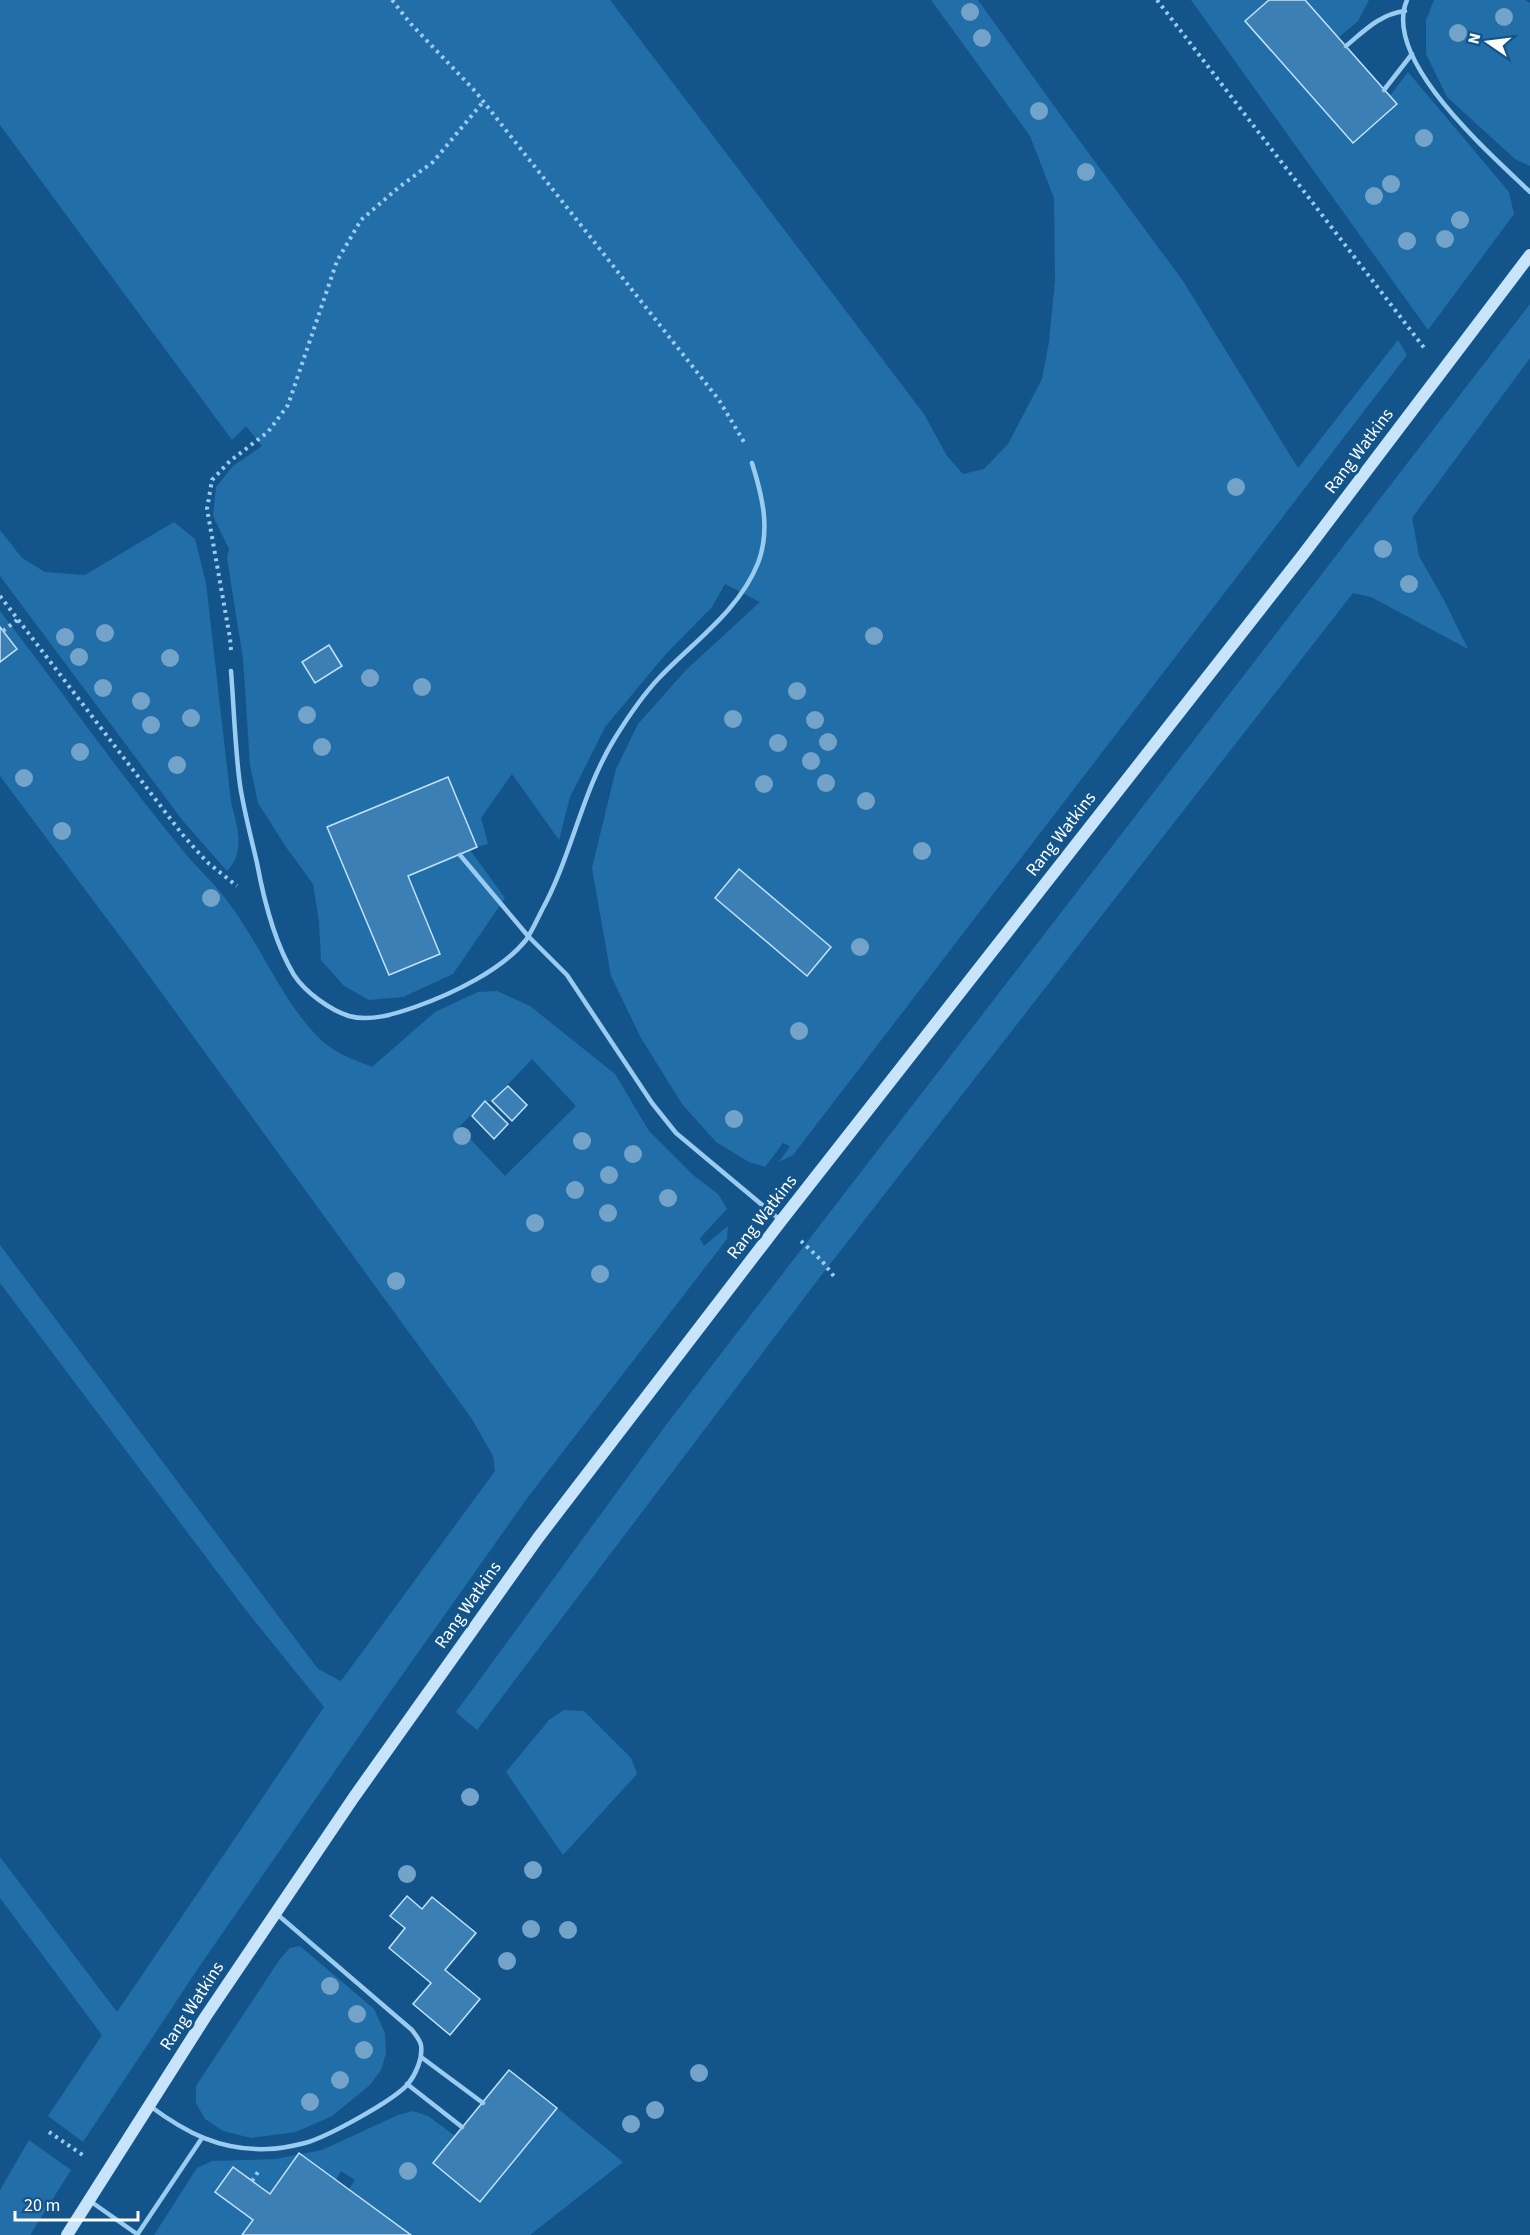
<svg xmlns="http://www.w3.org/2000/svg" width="1530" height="2235" viewBox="0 0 1530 2235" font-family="'Source Sans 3',sans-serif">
<rect width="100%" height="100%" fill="#13558b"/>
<path fill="#226ea8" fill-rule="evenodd" d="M0 0H610L924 414 947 456 963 474 984 469 1008 444 1042 379 1049 342 1055 281 1054 198 1030 136 931 0H978L1062 117 1183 281 1298 468 1398 340 1407 355 793 1155 779 1162 790 1146 783 1143 765 1167 749 1162 716 1142 682 1104 641 1038 611 976 592 868 616 769 638 724 686 670 760 602 725 584 712 607 665 655 605 727 570 797 559 840 512 774 481 818 488 844 477 847 448 777 328 827 389 975 440 954 408 876 470 850 505 898 453 974 403 997 369 1000 344 986 321 960 319 921 313 884 286 847 258 803 250 765 243 659 227 558 229 549 213 516 216 487 233 466 262 446 246 426 232 440 0 125ZM329 646 342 666 315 683ZM739 869 831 947 807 976 715 898Z
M1191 0H1269L1245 22 1353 143 1397 104 1390 96 1408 72 1509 192 1514 214 1428 330Z
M1305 0H1369L1358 21 1338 38Z
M1434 0H1525L1530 3V166L1515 159 1447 97 1426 54V20Z
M1530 304V358L1412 518 1419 556 1445 602 1468 649 1371 597 1353 593 820 1277 477 1730 456 1712 666 1425Z
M174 522 195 539 206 583 231 802C237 826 246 851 227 871L183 821 0 576V530L22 558 45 572 85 575Z
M0 611C62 691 120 775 185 853 196 867 210 879 221 893 259 939 278 997 320 1039 334 1053 355 1060 372 1067L435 1012 478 992 497 991 530 1006 615 1074 649 1131 693 1175 718 1194 727 1209 700 1238 704 1246 728 1226 727 1239 528 1497 364 1729 199 1967 83 2142 48 2116 102 2035 0 1898V1857L117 2012 324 1707 245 1609 0 1283V1245L318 1669 341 1681 495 1471 493 1456 472 1419 134 955 0 776V662L17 649 0 627ZM532 1059 576 1106 505 1176 459 1127 485 1101H492Z
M564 1710 584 1711 631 1758 637 1774 563 1855 506 1772 549 1720Z
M300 1946 374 2009 385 2033 386 2053 381 2070 370 2085 332 2116 296 2132 251 2138 223 2131 205 2119 196 2103V2086L280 1959 290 1948Z
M557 2108 623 2162 530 2235H411L349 2189 355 2180 341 2171 336 2180 299 2153 270 2194 233 2168 215 2192 253 2220 242 2235H154L197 2168 212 2161 276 2159 322 2150 398 2115 413 2111 428 2116 455 2136 433 2163 480 2202Z
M29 2140 71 2170 30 2235H0V2190Z"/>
<path fill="#3c7fb4" stroke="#c1e3fc" stroke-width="1.5" d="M1269 0H1305L1397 104 1353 143 1245 21Z
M0 627 17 649 0 662Z
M329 645 342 666 315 683 302 662Z
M448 777 477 847 408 876 440 954 389 975 327 827Z
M739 869 831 947 807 976 715 898Z
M508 1086 527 1105 512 1121 492 1101Z
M485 1101 508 1124 494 1139 472 1116Z
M407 1896 422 1909 432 1897 476 1933 445 1970 480 1999 450 2035 413 2004 431 1983 389 1948 405 1928 390 1916Z
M509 2070 557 2108 480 2202 433 2163Z
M299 2153 336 2180 411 2235H242L253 2220 215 2192 233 2167 270 2194Z"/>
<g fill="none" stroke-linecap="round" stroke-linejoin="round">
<path stroke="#9acbf0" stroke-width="4" stroke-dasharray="3 4.5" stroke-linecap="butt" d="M392 0 410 23 475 91 719 400 744 442
M1157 0 1425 349
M0 596 182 834 207 862 237 886
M3 631 17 620
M231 650 230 638 207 509 212 480 230 461 268 432 288 405 337 261 361 220 398 188 433 162 483 102
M801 1241 822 1261 836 1279
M49 2132 84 2156
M252 2181 258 2172"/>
<path stroke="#9acbf0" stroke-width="4.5" d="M1407 0C1381 60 1491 154 1530 192
M1346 46C1364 31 1380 14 1405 11
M1384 90 1412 54
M231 671C234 709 235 748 240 785 244 811 251 837 257 863 264 901 274 942 294 975 305 992 330 1010 349 1016 370 1022 395 1014 415 1007 452 994 502 970 526 940 532 931 537 920 542 910 572 855 582 791 615 738 628 717 642 696 659 678 693 642 739 611 758 563 771 529 762 495 752 463
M460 855 528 936 567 975 652 1103 676 1133 779 1219
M421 2057 483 2103
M407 2084 462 2127
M150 2106C186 2133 221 2151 268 2149 280 2149 293 2146 305 2143 327 2137 393 2101 408 2084 416 2074 423 2058 421 2045 420 2040 415 2034 412 2030L278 1915
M90 2201 137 2234
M137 2235 202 2138"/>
<path stroke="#c8e4fb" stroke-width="12" d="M67 2235 206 2016 354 1797 538 1538 781 1221 1302 556 1530 255"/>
</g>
<g fill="#73a3c9">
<circle cx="970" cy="12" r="9"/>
<circle cx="1504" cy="17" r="9"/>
<circle cx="1458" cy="33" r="9"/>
<circle cx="982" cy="38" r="9"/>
<circle cx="1039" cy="111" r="9"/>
<circle cx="1424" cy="138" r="9"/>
<circle cx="1086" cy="172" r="9"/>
<circle cx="1391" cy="184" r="9"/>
<circle cx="1374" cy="196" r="9"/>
<circle cx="1460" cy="220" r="9"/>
<circle cx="1445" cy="239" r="9"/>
<circle cx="1407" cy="241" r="9"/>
<circle cx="1236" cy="487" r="9"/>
<circle cx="1383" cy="549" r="9"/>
<circle cx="1409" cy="584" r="9"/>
<circle cx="105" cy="633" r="9"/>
<circle cx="874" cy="636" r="9"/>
<circle cx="65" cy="637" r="9"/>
<circle cx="79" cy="657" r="9"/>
<circle cx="170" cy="658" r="9"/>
<circle cx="370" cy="678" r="9"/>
<circle cx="422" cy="687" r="9"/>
<circle cx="103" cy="688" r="9"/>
<circle cx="797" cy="691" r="9"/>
<circle cx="141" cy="701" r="9"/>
<circle cx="307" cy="715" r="9"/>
<circle cx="191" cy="718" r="9"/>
<circle cx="733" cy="719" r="9"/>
<circle cx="815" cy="720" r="9"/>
<circle cx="151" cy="725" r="9"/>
<circle cx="828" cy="742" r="9"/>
<circle cx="778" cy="743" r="9"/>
<circle cx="322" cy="747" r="9"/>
<circle cx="80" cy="752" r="9"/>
<circle cx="811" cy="761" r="9"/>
<circle cx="177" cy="765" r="9"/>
<circle cx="24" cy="778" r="9"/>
<circle cx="826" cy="783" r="9"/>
<circle cx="764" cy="784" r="9"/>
<circle cx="866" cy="801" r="9"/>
<circle cx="62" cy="831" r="9"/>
<circle cx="922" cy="851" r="9"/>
<circle cx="211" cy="898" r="9"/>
<circle cx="860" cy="947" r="9"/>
<circle cx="799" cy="1031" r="9"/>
<circle cx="734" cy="1119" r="9"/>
<circle cx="462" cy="1136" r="9"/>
<circle cx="582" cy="1141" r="9"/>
<circle cx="633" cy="1154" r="9"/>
<circle cx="609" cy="1175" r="9"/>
<circle cx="575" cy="1190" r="9"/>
<circle cx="668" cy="1198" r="9"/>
<circle cx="608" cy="1213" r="9"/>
<circle cx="535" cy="1223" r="9"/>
<circle cx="600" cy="1274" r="9"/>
<circle cx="396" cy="1281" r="9"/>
<circle cx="470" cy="1797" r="9"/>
<circle cx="533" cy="1870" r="9"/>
<circle cx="407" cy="1874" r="9"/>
<circle cx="531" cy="1929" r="9"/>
<circle cx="568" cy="1930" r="9"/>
<circle cx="507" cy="1961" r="9"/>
<circle cx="330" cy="1986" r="9"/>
<circle cx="357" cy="2014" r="9"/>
<circle cx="364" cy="2050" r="9"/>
<circle cx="699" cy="2073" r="9"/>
<circle cx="340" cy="2080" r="9"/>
<circle cx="310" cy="2102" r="9"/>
<circle cx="655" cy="2110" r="9"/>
<circle cx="631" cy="2124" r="9"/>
<circle cx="408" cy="2171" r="9"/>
</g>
<g text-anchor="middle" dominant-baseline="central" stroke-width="6" stroke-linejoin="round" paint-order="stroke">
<g font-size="18" fill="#fff" stroke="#13558b">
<text transform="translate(1359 451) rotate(-53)">Rang Watkins</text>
<text transform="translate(1061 834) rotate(-52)">Rang Watkins</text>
<text transform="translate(762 1217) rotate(-52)">Rang Watkins</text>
<text transform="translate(468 1605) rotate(-55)">Rang Watkins</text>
<text transform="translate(192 2006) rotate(-57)">Rang Watkins</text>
</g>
</g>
<g transform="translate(1488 42) rotate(284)" stroke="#13558b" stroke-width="4.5" paint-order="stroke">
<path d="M0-4.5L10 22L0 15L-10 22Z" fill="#ffffff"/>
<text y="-9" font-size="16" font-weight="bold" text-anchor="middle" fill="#ffffff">N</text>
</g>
<path d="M15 2211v9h123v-9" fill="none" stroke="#ffffff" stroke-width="3"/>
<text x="24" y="2211" font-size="18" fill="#ffffff" stroke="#13558b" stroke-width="4.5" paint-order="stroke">20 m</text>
</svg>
